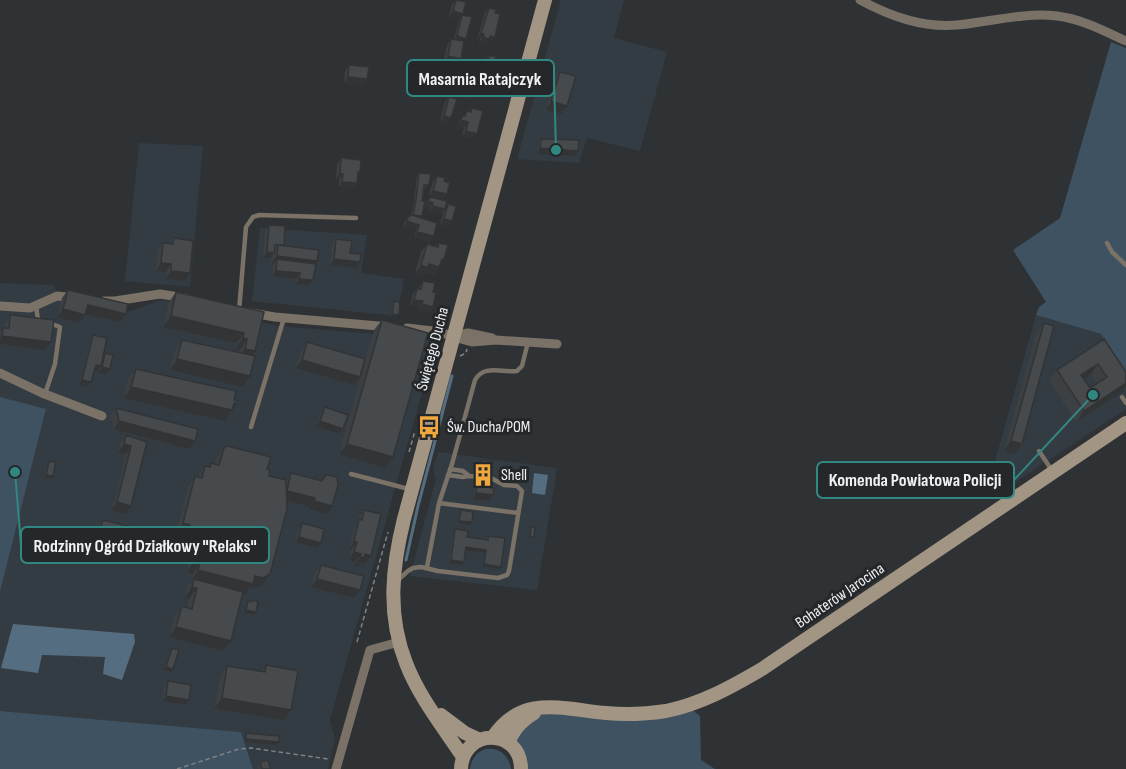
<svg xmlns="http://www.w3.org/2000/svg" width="1126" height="769" viewBox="0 0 1126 769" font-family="'Sofia Sans Condensed',sans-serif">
<rect width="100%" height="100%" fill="#2f3234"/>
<path fill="#343c43" d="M561 0H624L614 38 667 52 640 151 587 138 579 163 517 159Z
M139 143 203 146 190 287 125 281Z
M260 228 367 235 361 273 404 279 397 316 252 301Z
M0 283 53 285 60 297 130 311 162 300 278 326 437 339 330 720 335 739 328 769H253L241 732 0 711V592L46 410 0 397Z
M1036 315 1101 334 1126 373V409L999 493 990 479Z
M438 452 557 468 537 590 410 576 436 479 433 469Z"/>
<path fill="#3f5261" d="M1111 42 1126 48V373L1101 334 1036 315 1039 307 1046 302 1013 250 1060 218Z
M0 397 46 409 0 592Z
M693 710 700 716 701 760 715 769H527L515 741 521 724 538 713Z
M0 711 241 732 253 769H0Z
M485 749C499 747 509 755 511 769H470C471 759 476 753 485 749Z"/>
<path fill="#546d80" d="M534 473 548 475 545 495 532 493Z
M13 624 134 634 135 642 122 680 103 674 105 657 42 655 38 673 1 668Z"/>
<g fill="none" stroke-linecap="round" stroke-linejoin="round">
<path stroke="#546d80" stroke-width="3" d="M406 560 418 506 452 376"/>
<path stroke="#7f8284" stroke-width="1.5" stroke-dasharray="4.5 3" stroke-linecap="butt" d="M460 356 466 353 467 349
M409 452 415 431
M357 642 388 532
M177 769 239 749 251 748 328 759"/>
<path stroke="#7a7167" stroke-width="4.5" d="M1107 243 1112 252 1126 265
M36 306 38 320 41 321
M239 311 246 227 253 217 259 215 356 218
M45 394 55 364 60 327 49 323
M1122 397 1126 403
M251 427 284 318
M1039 451 1053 472
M450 469 463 471 469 476
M351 474 409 489
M439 503 518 513
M427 567 439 503 452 464 475 380C484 364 502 373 517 371L522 366 528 342
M398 580 408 571 413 568 421 567 438 571 498 578 507 575 509 571 522 491 517 486 504 485 491 478 469 476 463 477 448 475"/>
<path stroke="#7a7167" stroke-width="9" d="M860 0C890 16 922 28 957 25 990 22 1024 12 1057 16 1082 19 1104 31 1126 41
M104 301H115L160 294 185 298
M0 306 30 308 57 296 76 298
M251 313 275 317 390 327
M407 328 433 331 454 336 461 339 472 342 496 340 557 344
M454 336 468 333 492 338
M0 373 42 393 102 416
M336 769 370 650 399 642"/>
<path stroke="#a39584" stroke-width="14" d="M441 715 465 733 480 740
M493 737C522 694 562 709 606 713 625 715 646 714 666 711 701 704 731 687 762 669L1126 423
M508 743C514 729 521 721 534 713
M463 757C443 727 419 697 406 663 387 615 392 567 404 519L545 0
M461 769C463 727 521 728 521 769"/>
</g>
<path fill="#3d4042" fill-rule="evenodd" d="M456 0 463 14 459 19 449 16 452 5Z
M489 8 491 42 488 41 485 44 479 43 480 39H477L485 13Z
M462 15 464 41 455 75 447 73 450 63 444 62 447 45 451 39 454 40 459 20Z
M489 55 495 61 498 76 494 82 478 77 482 63Z
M349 65 367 79 364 85 344 83 345 71Z
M560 72 567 106 562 114 546 110 554 80Z
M470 76 475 94 471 99 459 96 463 84 466 79H468Z
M449 97 448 124 440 122 445 102Z
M472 108 477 134 473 139 462 136 464 128 457 125 462 116H464L467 111 469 112Z
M541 139 574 156 537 154 538 144Z
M341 158 357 183 353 188 339 187V180L336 179 337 164Z
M419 173 427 188H424L421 218 434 236 430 242 414 238 416 230 403 227 404 223 408 217 411 215 414 202 417 175Z
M437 176 444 181 443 200 429 196 433 181Z
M430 197 446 207 448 204V227L440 224 444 211 441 214 429 211V208L424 207 426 202Z
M269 225 284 245 316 264 313 280 309 285 295 284 296 279 272 276 273 265 271 264 272 255 270 258H263L265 231Z
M174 238 184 281 165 279 166 272 156 271 157 251 163 243 170 244Z
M336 239 360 262 356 268 330 265 332 244Z
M439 243 444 259 434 275 425 272 422 276 415 274 421 252 427 244 436 246Z
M423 281 433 292 430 312 418 310 419 307 410 305 413 294 417 289H418Z
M68 290 120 322 86 314 80 323 57 317 62 298Z
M176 292 264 312 252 355 250 376 243 387 170 370 175 351 182 340 239 353 240 350 235 349 237 343 163 327 169 302Z
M394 301 397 317H390L392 304Z
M10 315 51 342 45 350 0 344V332L3 328H4L5 323Z
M382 320 393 457 385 468 339 454 374 330Z
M1044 323 1022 444 1014 454 1004 451 1036 333Z
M93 335 103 356 105 353 106 374 98 373 99 368 97 372 94 371 91 382 87 387 79 385 90 341Z
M1104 339 1126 372V387L1124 391 1076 422 1049 381 1057 370ZM1091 374 1097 384 1090 388 1084 379Z
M307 342 360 377 354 385 296 368 302 350Z
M136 369 234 400 236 404 225 421 124 398 128 379Z
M325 407 343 429 339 434 316 426 321 413Z
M116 408 189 449 114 429 110 416Z
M126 435 147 442 126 514 112 510 126 454 118 452 120 444Z
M224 448 267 469 269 476 286 481 291 473 322 481 325 476 327 514 309 509 310 507 287 500 270 574 262 585 255 588 250 587 245 595 243 594 223 651 169 637 175 617 182 606 187 608 189 599 184 598 186 589 192 581H191L193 574 187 572 189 563 176 560 183 536 176 533 188 487 195 476 198 477 205 466 209 467 211 463 215 464 216 459Z
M481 460 491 488 493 495 489 501 472 499 474 488 477 483 479 462Z
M49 461 53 476 51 479 44 477 47 463Z
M364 510 371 556 365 564 361 563 358 566H354L355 562 349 560 351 550H349L354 527 357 523 358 518Z
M461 510 472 522 470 525 458 523 459 513Z
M103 520 135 545 129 553 93 544 97 528Z
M302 523 317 548 295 542 298 529Z
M455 529 467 537 486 539 488 536 499 569 482 567 485 553 466 550 464 562 462 565 449 563 453 532Z
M321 565 354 598 311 587 315 573Z
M172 648 171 672 164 670 170 650Z
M266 665 291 710 284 720 214 709 220 677 227 666 262 672Z
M168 681 185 705 162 701 164 687Z
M260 762 271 769H259L258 765Z"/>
<path fill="#323436" d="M453 11 463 14 459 19 449 16Z
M481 33 484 34 480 39H477Z
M457 36 466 39 462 44 453 42Z
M490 36 495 37 491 42 488 41 485 44 479 43 483 37Z
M448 56 461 59 457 64 452 60 450 63 444 62Z
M449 70 457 72 455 75 447 73Z
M482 71 498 76 494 82 478 77Z
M348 77 367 79 364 85 344 83Z
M444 88 449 89 448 91H442Z
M463 91 475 94 471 99 459 96Z
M551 101 567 106 562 114 546 110Z
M444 116 451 118 448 124 440 122Z
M461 120 468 122 464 128 457 125Z
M466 131 477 134 473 139 462 136Z
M540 148 578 151 574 156 537 154Z
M340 174H343L339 180 336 179Z
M342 182 357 183 353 188 339 187Z
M433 191 447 194 443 200 429 196Z
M428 201 433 203 429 208 424 207Z
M432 206 445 209 441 214 429 211Z
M444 219 452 221 448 227 440 224Z
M407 221 419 225 416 230 403 227Z
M417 232 434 236 430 242 414 238Z
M267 252 274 253 270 258H263Z
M277 256 317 261 312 269 277 259 273 265 271 264Z
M334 259 360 262 356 268 330 265Z
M442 259H444L434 275 425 272 422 276 415 274 421 265Z
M161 263 171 264 166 272 156 271Z
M171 271 190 273 184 281 165 279Z
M276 271 300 273 296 279 272 276Z
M299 279 313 280 309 285 295 284Z
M414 300 423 301 419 307 410 305Z
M422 304 433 307 430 312 418 310Z
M88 305 126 314 120 322 82 313Z
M63 309 85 315 80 323 57 317Z
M392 314 399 315 397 317H390Z
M171 316 244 333 237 343 163 327Z
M2 336 51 342 45 350 0 344V339Z
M243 338 247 339 240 350 235 349Z
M245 349 255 351 248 362 238 359Z
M177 359 250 376 243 387 170 370Z
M302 360 360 377 354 385 296 368Z
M1098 364 1091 374 1074 386 1081 375Z
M96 365 101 366 97 372 92 370Z
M102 367 110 369 106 374 98 373Z
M82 380 91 382 87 387 79 385Z
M1126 383V387L1124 391 1076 422 1084 411Z
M131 387 236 404 225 421 124 398Z
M119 421 195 441 189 449 114 429Z
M320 421 343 429 339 434 316 426Z
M1011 441 1022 444 1014 454 1004 451Z
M124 444 131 446 126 454 118 452Z
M347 444 393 457 385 468 339 454Z
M46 475 53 476 51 479 44 477Z
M287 491 315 498 310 507 282 499Z
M476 493 493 495 489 501 472 499Z
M314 501 332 506 327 514 309 509Z
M117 502 131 506 126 514 112 510Z
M459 521 472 522 470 525 458 523Z
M183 523 190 525 183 536 176 533Z
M98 536 135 545 129 553 93 544Z
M299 537 321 543 317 548 295 542Z
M354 541 357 542 351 550H349Z
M466 547 486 550 485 553 464 550Z
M183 549 196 552 189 563 176 560Z
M354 552 361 554 355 562 349 560Z
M365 554 371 556 365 564 361 563 358 566H354L360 557Z
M451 560 464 562 462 565 449 563Z
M194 561 200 563 193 574 187 572Z
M484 564 501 567 499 569 482 567Z
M198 570 255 576 270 574 262 585 255 588 250 587 245 595 193 581 194 579 192 581H191Z
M317 579 360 590 354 598 311 587Z
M192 587 197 588 189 599 184 598Z
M246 610 256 612 254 615 244 612Z
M176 627 231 641 223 651 169 637Z
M166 667 173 669 171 672 164 670Z
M166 696 189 700 185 705 162 701Z
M222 698 291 710 284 720 214 709Z
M246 739 279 742 277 745 244 742Z"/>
<path fill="#474a4d" stroke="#323436" stroke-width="1.5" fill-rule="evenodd" d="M456 0 466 2 463 14 453 11Z
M489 8 496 10 495 13 500 14 495 37 490 36 489 39 483 37 484 34 481 33Z
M462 15 472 17 466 39 457 36Z
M451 39 464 41 461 59 448 56Z
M489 55 496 57 495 61 502 63 498 76 482 71 486 58H489Z
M452 60 459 61 457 72 449 70Z
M349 65 369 67 367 79 348 77Z
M560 72 576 76 567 106 551 101Z
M449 97 457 99 451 118 444 116Z
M472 108 483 111 477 134 466 131 468 122 461 120 462 116H465L467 111 471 112Z
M541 139 579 140 578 151 540 148Z
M341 158 361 160 360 172H358L357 183 342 182 343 174H340Z
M419 173 431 174 429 185H424L422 201H425L422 216 413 215 416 200Z
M437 176 445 178 444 181 450 183 447 194 433 191Z
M430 197 447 201 445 209 432 206 433 203 428 201Z
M448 204 456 206 452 221 444 219Z
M412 215 437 223 434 236 417 232 419 225 407 221 408 217Z
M269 225 285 226 284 245H275L274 253 267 252Z
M174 238 193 241 190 273 171 271V264L161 263 163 243 173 244Z
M336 239 352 241 350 253 361 254 360 262 334 259Z
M439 243 448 245 444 259H442L439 267 429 264 428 268 421 265 427 244 438 247Z
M278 245 319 250 317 261 277 256Z
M277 259 316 264 313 280 299 279 300 273 276 271Z
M423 281 435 283 433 292 436 293 433 307 422 304 423 301 414 300 417 289H421Z
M68 290 128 304 126 314 88 305 85 315 63 309Z
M176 292 264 312 255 351 245 349 247 339 243 338 244 333 171 316Z
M394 301 400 302 399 315 392 314Z
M10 315 54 320 51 342 2 336 3 328H9Z
M382 320 428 333 393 457 347 444Z
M1044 323 1054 326 1022 444 1011 441Z
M93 335 107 338 101 366 96 365 91 382 82 380Z
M1104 339 1126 372V383L1084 411 1057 370ZM1098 364 1107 377 1090 388 1081 375Z
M182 340 255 356 250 376 177 359Z
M307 342 365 359 360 377 302 360Z
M105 353 113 355 110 369 102 367Z
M136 369 236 391 234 400H237L236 404 234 403 232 410 131 387Z
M325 407 348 415 343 429 320 421Z
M116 408 198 429 195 441 119 421Z
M126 435 147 442 131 506 117 502 131 446 124 444Z
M227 446 271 457 267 469 270 470 269 476 286 480 287 509 270 574 263 578 255 576 253 584 198 570 200 563 194 561 196 552 183 549 190 525 183 523 195 476 202 478 205 466 210 467 211 463 219 465 224 448Z
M481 460 492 461 489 484 478 483Z
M49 461 56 462 53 476 46 475Z
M291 473 322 481 325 476 327 475 334 476 337 478 338 485 332 506 314 501 315 498 287 491Z
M477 483 492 484 491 488H494L493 495 476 493Z
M364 510 381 514 371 556 365 554 364 558 360 557 361 554 354 552 357 542 354 541 359 519 362 520Z
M461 510 473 512 472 522 459 521Z
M103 520 139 529 135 545 98 536Z
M302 523 324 529 321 543 299 537Z
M531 527H535L534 537H530Z
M455 529 468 531 467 537 488 540V536L505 538 501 567 484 564 486 550 466 547 464 562 451 560Z
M321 565 364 576 360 590 317 579Z
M194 579 243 592 231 641 176 627 182 606 192 609 197 588 192 587Z
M253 600 258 602 256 612 246 610 248 601 252 602Z
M172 648 179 650 173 669 166 667Z
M266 665 298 671 291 710 222 698 227 666 265 672Z
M168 681 191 685 189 700 166 696Z
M246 733 279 736V742L246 739Z
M268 760 271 769H262L260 762Z"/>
<defs>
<g id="bus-bare" transform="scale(1.8)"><path d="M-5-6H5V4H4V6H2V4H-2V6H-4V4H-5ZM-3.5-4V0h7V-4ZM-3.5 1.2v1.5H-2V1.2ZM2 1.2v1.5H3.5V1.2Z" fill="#efa73e" stroke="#25282a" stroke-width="2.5" paint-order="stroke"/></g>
<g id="building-bare" transform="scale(1.8)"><path d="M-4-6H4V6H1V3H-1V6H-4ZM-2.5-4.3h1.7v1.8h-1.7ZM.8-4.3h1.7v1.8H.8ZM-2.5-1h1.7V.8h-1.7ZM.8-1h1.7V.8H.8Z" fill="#efa73e" stroke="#25282a" stroke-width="2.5" paint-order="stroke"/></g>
</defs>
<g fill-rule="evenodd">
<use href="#bus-bare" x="429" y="427"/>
<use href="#building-bare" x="483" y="475"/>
</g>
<g text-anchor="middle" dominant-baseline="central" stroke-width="6" stroke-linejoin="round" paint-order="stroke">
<g font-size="16" fill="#eff1f3" stroke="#25282a">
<text transform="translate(433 349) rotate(-75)">Świętego Ducha</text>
<text transform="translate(840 596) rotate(-34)">Bohaterów Jarocina</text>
</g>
<g font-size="16" fill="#eff1f3" stroke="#25282a" text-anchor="start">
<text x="447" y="427">Św. Ducha/POM</text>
<text x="501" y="475">Shell</text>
</g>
</g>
<path fill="none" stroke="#318882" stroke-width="2" d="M556 150L554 78M1093 395L1014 480M15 472L21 545"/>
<g fill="#318882" stroke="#25282a" stroke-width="2">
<circle cx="556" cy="150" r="6"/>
<circle cx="1093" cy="395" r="6"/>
<circle cx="15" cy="472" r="6"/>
</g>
<g fill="#25282a" stroke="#318882" stroke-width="2">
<rect x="407" y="60" width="147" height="36" rx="6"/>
<rect x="817" y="462" width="197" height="36" rx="6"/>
<rect x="21" y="527" width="248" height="36" rx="6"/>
</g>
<g font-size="18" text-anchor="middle" font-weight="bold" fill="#eff1f3">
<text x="480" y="85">Masarnia Ratajczyk</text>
<text x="915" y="486">Komenda Powiatowa Policji</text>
<text x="145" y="552">Rodzinny Ogród Działkowy "Relaks"</text>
</g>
</svg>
